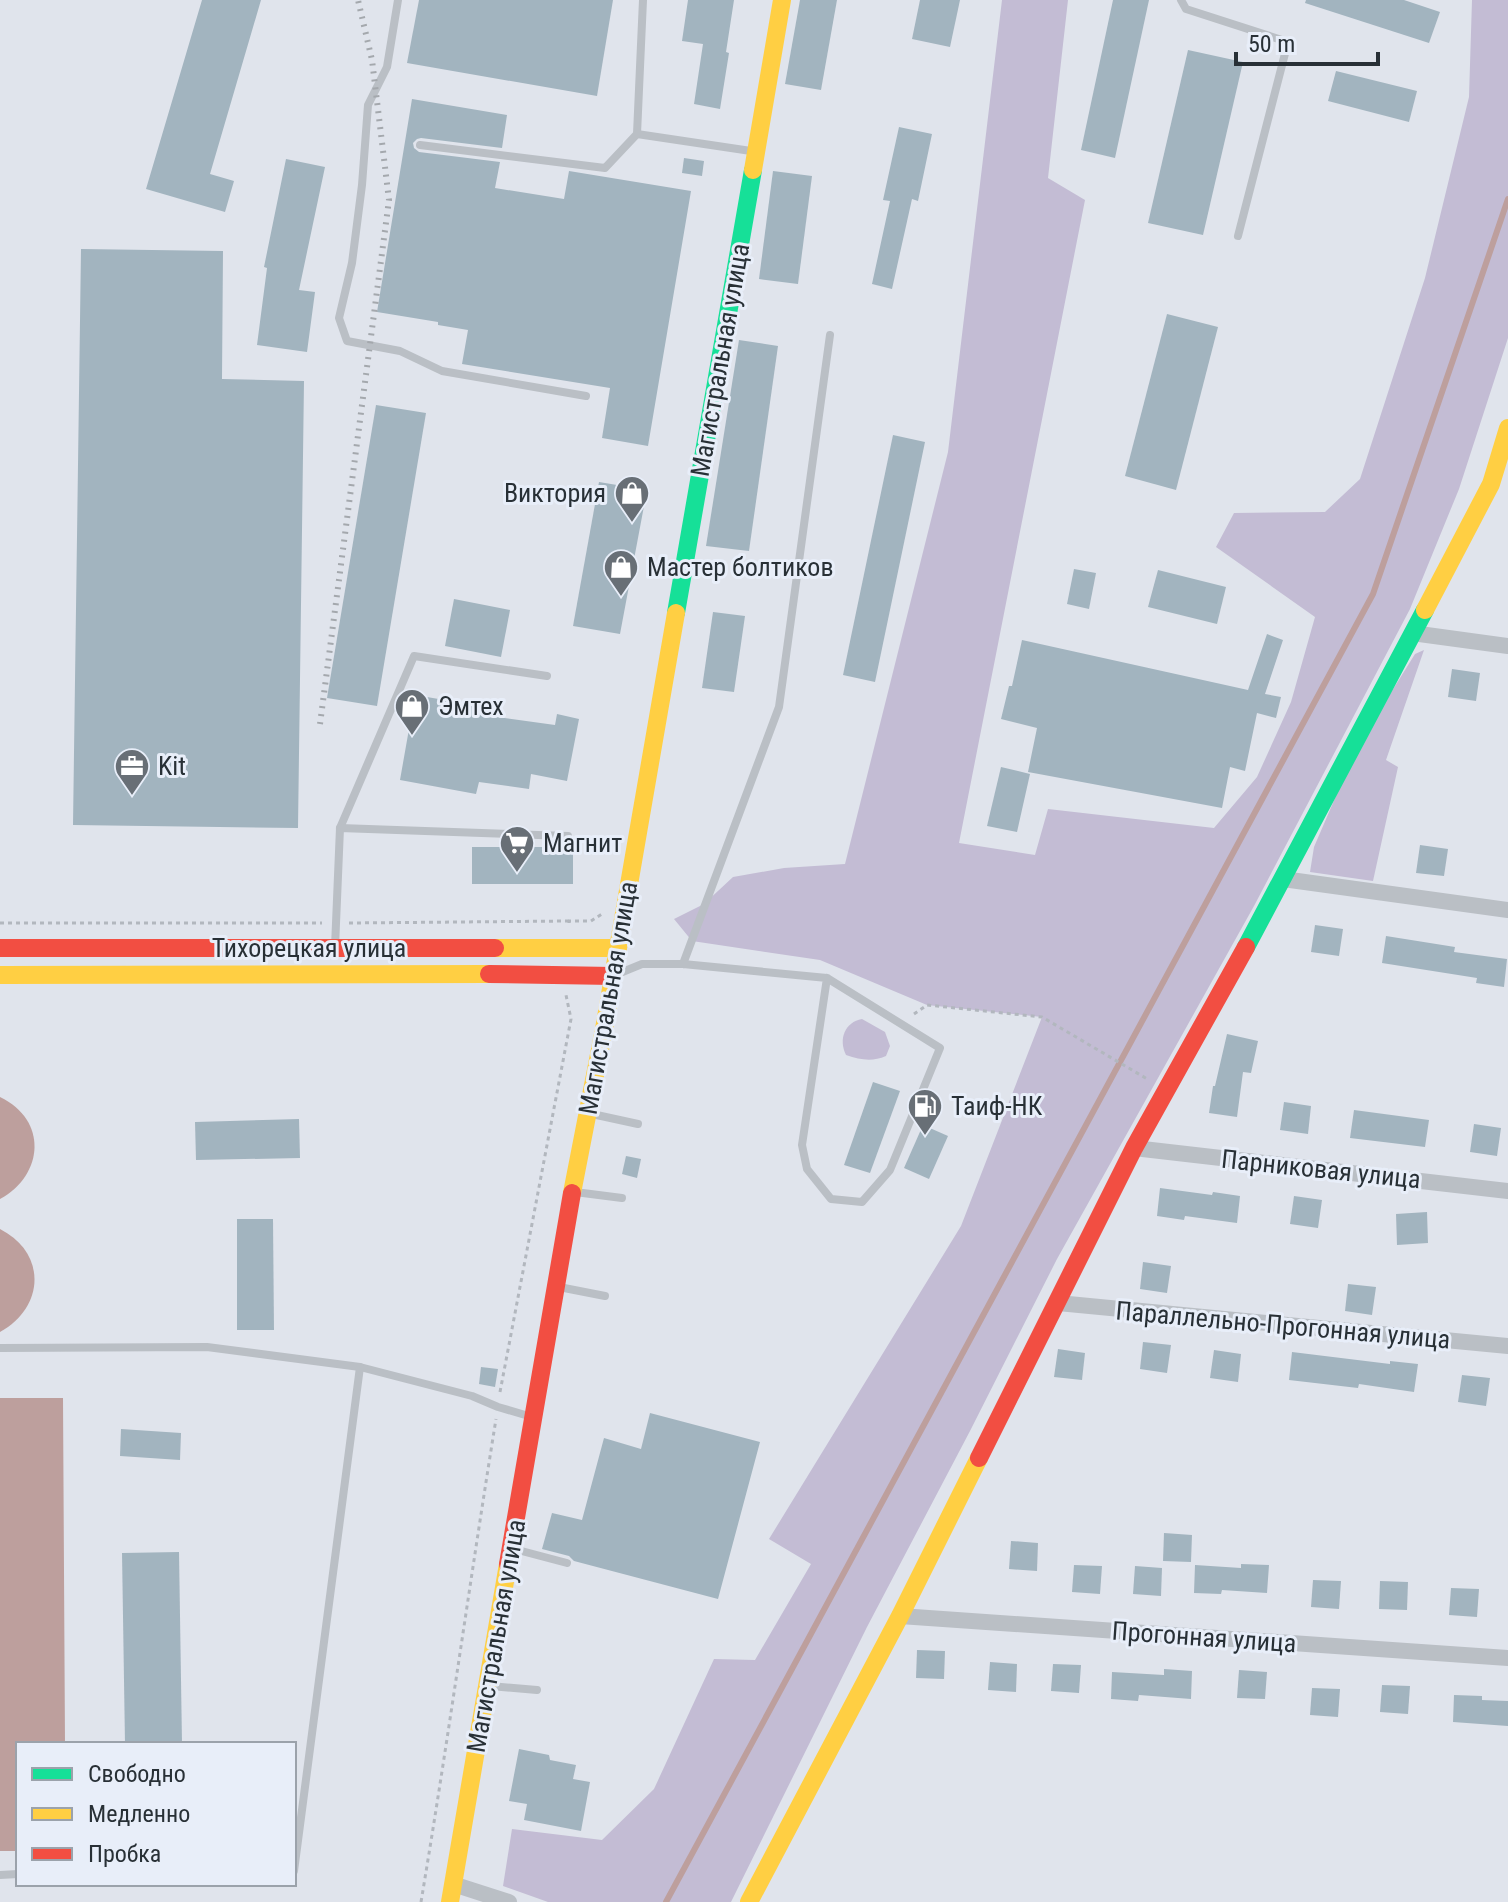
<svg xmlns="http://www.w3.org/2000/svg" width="1508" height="1902" viewBox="0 0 1508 1902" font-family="'Roboto Condensed',sans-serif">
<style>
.green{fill:#c3bcd4}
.water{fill:#bd9f9d}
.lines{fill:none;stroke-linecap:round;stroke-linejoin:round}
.stream{stroke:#bd9f9d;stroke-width:6}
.building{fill:#a2b4bf}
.path{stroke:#b2b7be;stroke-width:3;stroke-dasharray:4 4;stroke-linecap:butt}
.lane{stroke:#babfc5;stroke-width:8}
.street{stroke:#babfc5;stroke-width:16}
.fast{stroke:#16e098;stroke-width:18}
.slow{stroke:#ffcf43;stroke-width:18}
.jam{stroke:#f24e42;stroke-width:18}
.rail{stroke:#a4a8ad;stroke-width:6;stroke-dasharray:2 6;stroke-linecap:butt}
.labels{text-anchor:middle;stroke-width:6;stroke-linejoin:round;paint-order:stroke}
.street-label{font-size:26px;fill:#283036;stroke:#e8eef9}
.poi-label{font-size:26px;fill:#283036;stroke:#e8eef9;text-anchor:start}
</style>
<rect width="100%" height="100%" fill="#e0e4ec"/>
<!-- green -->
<g class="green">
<path d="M1002,0H1068L1048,178L1085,200L959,843L1035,855L1048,809L1214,828L1257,777L1291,702L1315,617L1216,547L1234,513L1325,512L1360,479L1425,278L1469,97L1472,0H1508V338L1459,489L1410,609L1254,906L1057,1259L970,1431L867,1627L731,1902H548L503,1886L512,1829L602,1840L654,1789L714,1659L755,1660L811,1564L769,1539L961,1226L1042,1017L927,1005L820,960L692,941L674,919L704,904L733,877L784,868L845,864L948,452Z"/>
<path d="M1424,650L1386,760L1398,767L1373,881L1310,872L1314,847L1357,747L1415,654Z"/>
<path d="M862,1019L885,1032L890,1046L886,1056C872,1062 861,1060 846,1055C838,1039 845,1022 862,1019Z"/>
</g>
<!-- water -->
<g class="water">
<path d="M0,1097C48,1120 44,1175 0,1199Z"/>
<path d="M0,1229C47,1253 45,1307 0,1332Z"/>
<path d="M0,1398H63L65,1744H18V1851H0Z"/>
</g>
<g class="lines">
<!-- stream -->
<path class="stream" d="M666,1902L1373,594L1508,199"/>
</g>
<!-- building -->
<g class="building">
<path d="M202,0H261L210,174L234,181L225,212L146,189Z"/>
<path d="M419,0H613L597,96L407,63Z"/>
<path d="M688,0H734L726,52L729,53L720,109L694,104L703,44L682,41Z"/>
<path d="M800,0H837L821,90L785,84Z"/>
<path d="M920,0H960L950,47L912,39Z"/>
<path d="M1113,0H1149L1115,158L1081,150Z"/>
<path d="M1306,0H1404L1440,12L1429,43L1305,3Z"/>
<path d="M1188,50L1243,62L1203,235L1148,223Z"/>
<path d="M1336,71L1417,91L1409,122L1328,101Z"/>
<path d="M412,99L507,115L502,148L421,138L417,139L413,143L414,148L419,152L500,162L495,188L564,199L569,171L691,191L648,446L602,438L610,388L462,364L468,330L438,325V322L377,312Z"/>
<path d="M899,127L932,134L918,201L912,199L892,289L872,284L890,201L883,200Z"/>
<path d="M684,158L704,161L702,176L682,173Z"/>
<path d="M286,159L325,167L299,290L315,292L307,352L257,345L267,268L264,267Z"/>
<path d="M773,171L812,176L798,284L759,279Z"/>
<path d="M81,249L223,251L222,379L304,381L298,828L73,825Z"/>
<path d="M1167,314L1218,327L1176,490L1125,476Z"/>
<path d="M739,340L778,346L749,551L706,546Z"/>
<path d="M376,405L426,413L377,706L327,698Z"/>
<path d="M893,435L925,442L875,682L843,675Z"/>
<path d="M599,482L647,490L620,634L573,626Z"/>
<path d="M1074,569L1096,573L1089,609L1067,604Z"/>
<path d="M1158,570L1226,587L1217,624L1148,607Z"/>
<path d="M454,599L510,610L501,657L445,646Z"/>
<path d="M713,612L745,616L734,692L702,688Z"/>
<path d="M1267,634L1283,640L1265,694L1281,697L1276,718L1257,713L1245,771L1230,767L1222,808L1028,772L1037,728L1001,719L1009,686H1012L1022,640L1248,690Z"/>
<path d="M1452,669L1480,673L1476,701L1448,697Z"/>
<path d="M415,695L492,708L490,716L555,725L557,714L579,719L567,781L531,774L529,789L479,782L476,794L400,780Z"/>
<path d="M1001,767L1030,774L1017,832L987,826Z"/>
<path d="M1420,845L1448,849L1444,876L1416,873Z"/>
<rect x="472" y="847" width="101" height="37"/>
<path d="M1315,925L1343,929L1339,956L1311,952Z"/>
<path d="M1386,936L1455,947L1454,952L1507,959L1504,987L1476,983L1477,978L1382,963Z"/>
<path d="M1227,1034L1258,1041L1251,1073L1243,1072L1237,1117L1209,1113L1213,1086H1215Z"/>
<path d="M873,1082L900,1091L870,1173L844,1165Z"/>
<path d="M1284,1102L1311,1106L1308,1134L1280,1130Z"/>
<path d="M1354,1110L1429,1120L1425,1147L1350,1138Z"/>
<path d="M299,1119L300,1158L196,1160L195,1122Z"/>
<path d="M1474,1124L1501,1128L1497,1156L1470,1152Z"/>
<path d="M923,1125L948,1136L929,1179L904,1168Z"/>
<path d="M626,1156L641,1159L637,1178L622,1174Z"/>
<path d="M1160,1188L1212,1195L1213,1192L1240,1196L1237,1223L1185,1216L1184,1220L1157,1216Z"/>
<path d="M1294,1196L1322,1200L1318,1228L1290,1224Z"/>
<path d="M1427,1212L1428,1243L1397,1245L1396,1214Z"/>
<path d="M237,1219H273L274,1330H237Z"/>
<path d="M1143,1262L1171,1266L1167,1293L1140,1289Z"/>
<path d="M1348,1284L1376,1287L1372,1315L1345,1311Z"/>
<path d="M1143,1342L1171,1345L1167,1373L1140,1369Z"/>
<path d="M1058,1349L1085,1353L1082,1380L1054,1377Z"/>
<path d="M1214,1350L1241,1354L1238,1382L1210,1378Z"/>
<path d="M1292,1352L1390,1364V1361L1418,1364L1414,1392L1359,1384L1358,1388L1289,1380Z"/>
<path d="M481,1367L498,1369L495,1387L479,1384Z"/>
<path d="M1462,1375L1490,1378L1486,1406L1458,1402Z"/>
<path d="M650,1413L760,1442L718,1599L574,1561L569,1556L542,1549L552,1513L582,1520L604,1438L641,1449Z"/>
<path d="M121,1429L181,1433L180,1460L120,1456Z"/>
<path d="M1164,1533L1192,1535L1191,1562L1163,1561Z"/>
<path d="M1011,1541L1038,1543L1037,1571L1009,1569Z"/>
<path d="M179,1552L182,1744H125L122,1553Z"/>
<path d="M1241,1564L1269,1565L1267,1593L1222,1590L1221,1594L1194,1593L1195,1565L1241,1568Z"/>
<path d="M1074,1565L1102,1566L1100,1594L1072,1592Z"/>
<path d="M1135,1566L1162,1568L1161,1596L1133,1594Z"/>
<path d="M1313,1580L1341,1581L1339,1609L1311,1607Z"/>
<path d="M1380,1581L1408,1582L1407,1610L1379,1609Z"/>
<path d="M1451,1588L1479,1589L1477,1617L1449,1615Z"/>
<path d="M917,1650L945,1651L944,1679L916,1678Z"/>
<path d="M990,1662L1017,1664L1016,1692L988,1690Z"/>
<path d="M1053,1664L1081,1665L1079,1693L1051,1691Z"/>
<path d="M1164,1669L1192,1671L1191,1699L1139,1695L1138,1701L1111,1699L1112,1672L1164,1675Z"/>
<path d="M1239,1670L1267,1672L1265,1699L1237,1698Z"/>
<path d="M1382,1685L1410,1686L1408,1714L1380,1712Z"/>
<path d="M1312,1688L1340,1689L1338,1717L1310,1715Z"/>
<path d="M1454,1695L1482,1696V1700L1508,1701V1726L1453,1722Z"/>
<path d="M519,1749L549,1755L550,1760L576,1765L573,1779L590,1782L581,1831L524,1820L527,1804L509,1801Z"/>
</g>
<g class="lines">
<!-- path -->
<g class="path">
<path d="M0,923H322"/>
<path d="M349,923L569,921"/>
<path d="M569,923V921H591L602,914"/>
<path d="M914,1014L927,1005L1042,1017L1149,1080"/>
<path d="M500,1392L571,1019L566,995"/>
<path d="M421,1902C448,1741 470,1580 496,1419"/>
</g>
<!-- lane -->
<g class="lane">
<path d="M398,0L387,67L368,105L362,185L352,263L339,318L347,341L400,351L442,371L586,396"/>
<path d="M1181,0L1186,9L1288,42L1238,236"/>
<path d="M637,134L751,151"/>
<path d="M420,145L605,168L637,134L643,0"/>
<path d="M340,828L414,656L547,676"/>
<path d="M335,947L340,828L568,836"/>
<path d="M683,964L779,707L830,335"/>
<path d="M620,973L642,964H683L827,978L802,1145L807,1169L831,1199L862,1202L890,1170L940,1048L827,978"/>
<path d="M592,1114L638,1124"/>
<path d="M575,1192L622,1198"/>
<path d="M559,1287L605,1296"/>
<path d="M0,1348L207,1347L360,1367L472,1396L498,1407L532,1417"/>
<path d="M514,1549L567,1563"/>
<path d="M490,1686L537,1690"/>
<path d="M294,1871L360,1367"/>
<path d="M0,1875L18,1874"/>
</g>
<!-- street -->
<g class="street">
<path d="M1412,633L1508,646"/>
<path d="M1283,879L1508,910"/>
<path d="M1134,1148L1508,1191"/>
<path d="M1058,1303L1508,1346"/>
<path d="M900,1616L1508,1658"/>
<path d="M453,1884L509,1902"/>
</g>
<!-- fast -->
<g class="fast">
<path d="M676,613L753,170"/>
<path d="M1246,947L1425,610"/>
</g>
<!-- slow -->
<g class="slow">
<path d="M753,170L782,0"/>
<path d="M1425,610L1491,484L1508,428"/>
<path d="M495,948H618"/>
<path d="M0,975L489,974"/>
<path d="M572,1193L604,1029L676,613"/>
<path d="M450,1902L508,1564"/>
<path d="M749,1902L900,1616L979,1458"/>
</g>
<!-- jam -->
<g class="jam">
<path d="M0,948H495"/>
<path d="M489,974L613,976"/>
<path d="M979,1458L1134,1148L1246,947"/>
<path d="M508,1564L572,1193"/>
</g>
<!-- rail -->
<path class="rail" d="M320,724L389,200L372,60L358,0"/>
</g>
<!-- icons -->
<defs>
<g id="shop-pin" transform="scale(1.8)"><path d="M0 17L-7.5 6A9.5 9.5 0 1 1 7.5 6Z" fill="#686f76" stroke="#e8eef9"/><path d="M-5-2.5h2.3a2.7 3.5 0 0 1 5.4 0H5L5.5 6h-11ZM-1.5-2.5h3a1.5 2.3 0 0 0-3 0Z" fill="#fff"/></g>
<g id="office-pin" transform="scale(1.8)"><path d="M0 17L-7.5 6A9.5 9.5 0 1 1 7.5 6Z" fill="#686f76" stroke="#e8eef9"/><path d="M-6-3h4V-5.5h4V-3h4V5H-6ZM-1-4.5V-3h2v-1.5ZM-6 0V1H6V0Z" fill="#fff"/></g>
<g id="supermarket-pin" transform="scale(1.8)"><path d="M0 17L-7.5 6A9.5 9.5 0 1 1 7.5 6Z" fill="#686f76" stroke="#e8eef9"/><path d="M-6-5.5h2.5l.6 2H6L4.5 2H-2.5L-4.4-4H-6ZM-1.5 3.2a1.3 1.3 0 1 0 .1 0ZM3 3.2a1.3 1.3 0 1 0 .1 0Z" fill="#fff"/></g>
<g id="fuel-pin" transform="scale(1.8)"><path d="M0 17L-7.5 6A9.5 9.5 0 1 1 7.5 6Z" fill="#686f76" stroke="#e8eef9"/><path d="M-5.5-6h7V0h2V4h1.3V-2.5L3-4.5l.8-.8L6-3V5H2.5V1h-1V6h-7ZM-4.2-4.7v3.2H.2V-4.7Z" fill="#fff"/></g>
</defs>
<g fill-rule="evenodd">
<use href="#shop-pin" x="632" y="493"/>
<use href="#shop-pin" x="621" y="567"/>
<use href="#shop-pin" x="412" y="706"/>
<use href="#office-pin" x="132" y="766"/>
<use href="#supermarket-pin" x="517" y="843"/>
<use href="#fuel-pin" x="925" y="1106"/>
</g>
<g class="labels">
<!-- street labels -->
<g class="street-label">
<text transform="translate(720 360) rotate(-80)" y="9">Магистральная улица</text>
<text x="309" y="957">Тихорецкая улица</text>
<text transform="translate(608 998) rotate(-80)" y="9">Магистральная улица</text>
<text transform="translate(1321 1169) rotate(6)" y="9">Парниковая улица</text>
<text transform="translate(1283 1325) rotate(5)" y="9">Параллельно-Прогонная улица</text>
<text transform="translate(496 1636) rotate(-80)" y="9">Магистральная улица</text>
<text transform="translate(1204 1637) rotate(4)" y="9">Прогонная улица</text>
</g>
<!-- poi labels -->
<g class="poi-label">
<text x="606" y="502" text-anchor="end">Виктория</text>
<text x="647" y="576">Мастер болтиков</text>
<text x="438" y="715">Эмтех</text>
<text x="158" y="775">Kit</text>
<text x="543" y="852">Магнит</text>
<text x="951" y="1115">Таиф-НК</text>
</g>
</g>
<!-- legend -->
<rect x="16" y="1742" width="280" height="144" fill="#e8eef9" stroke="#9ba2ab" stroke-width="2"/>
<rect x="32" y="1768" width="40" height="12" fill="#16e098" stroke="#9ba2ab" stroke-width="2"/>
<text x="88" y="1782" font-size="24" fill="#283036">Свободно</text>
<rect x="32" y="1808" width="40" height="12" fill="#ffcf43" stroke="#9ba2ab" stroke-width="2"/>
<text x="88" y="1822" font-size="24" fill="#283036">Медленно</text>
<rect x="32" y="1848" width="40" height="12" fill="#f24e42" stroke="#9ba2ab" stroke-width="2"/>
<text x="88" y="1862" font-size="24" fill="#283036">Пробка</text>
<!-- scale -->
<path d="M1236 52v12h142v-12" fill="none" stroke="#283036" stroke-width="4"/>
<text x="1248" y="52" font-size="24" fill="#283036" stroke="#e8eef9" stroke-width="6" paint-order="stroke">50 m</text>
</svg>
